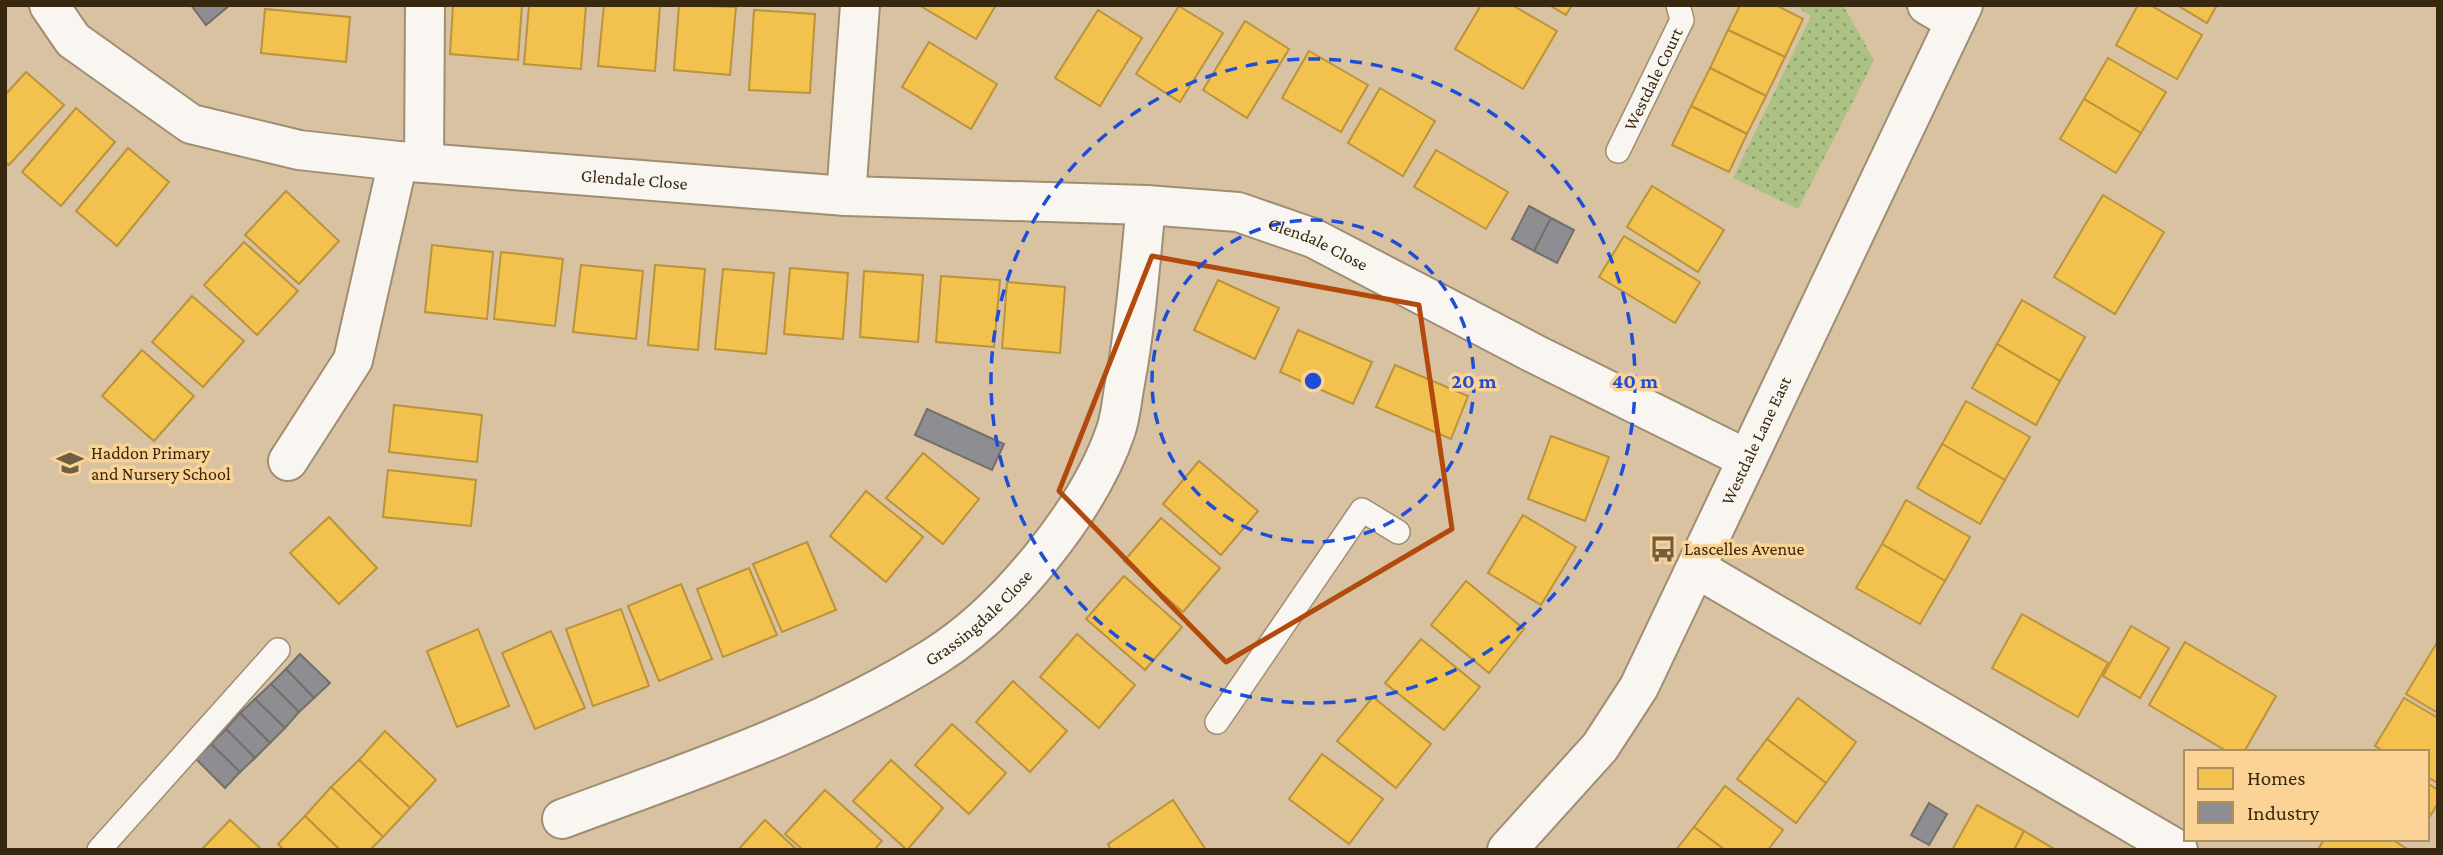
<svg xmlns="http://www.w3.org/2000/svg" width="2443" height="855" viewBox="0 0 2443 855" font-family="'Crimson Pro',serif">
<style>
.grass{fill:url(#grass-dots)}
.homes{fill:#f2c14e;stroke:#ba933b;stroke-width:2}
.industry{fill:#8d8d92;stroke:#746f6b;stroke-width:2}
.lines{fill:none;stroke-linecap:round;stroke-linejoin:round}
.service-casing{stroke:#9f8e74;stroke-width:26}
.minor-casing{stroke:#9f8e74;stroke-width:42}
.tertiary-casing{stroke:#9f8e74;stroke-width:42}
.service{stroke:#f9f6f1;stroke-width:23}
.minor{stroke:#f9f6f1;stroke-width:38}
.tertiary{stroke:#f9f6f1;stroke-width:38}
.marked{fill:none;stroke:#b34a0d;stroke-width:5;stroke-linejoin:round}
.ring{fill:none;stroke:#1d4ed8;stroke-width:3.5;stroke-dasharray:12 9}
.labels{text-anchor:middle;stroke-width:7;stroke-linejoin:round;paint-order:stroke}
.street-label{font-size:18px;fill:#38280f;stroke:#fcd396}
.poi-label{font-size:18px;fill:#38280f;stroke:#fcd396;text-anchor:start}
.centre{fill:#1d4ed8;stroke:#fcd396;stroke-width:3.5}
.ring-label{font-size:21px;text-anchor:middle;font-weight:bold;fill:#1d4ed8;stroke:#fcd396;stroke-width:7;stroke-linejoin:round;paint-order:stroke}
</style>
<defs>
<pattern id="grass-dots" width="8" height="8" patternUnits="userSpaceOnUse" patternTransform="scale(1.75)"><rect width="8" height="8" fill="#abc284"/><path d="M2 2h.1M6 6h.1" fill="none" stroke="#8c9e6a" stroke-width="1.8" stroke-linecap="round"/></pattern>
</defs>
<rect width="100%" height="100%" fill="#d8c2a1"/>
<!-- grass -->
<path class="grass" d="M1795,5H1843L1874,60L1798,209L1733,178L1811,16Z"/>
<!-- homes -->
<g class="homes">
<path d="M453,5H522L518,60L450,54Z"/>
<path d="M529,5H586L581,69L524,64Z"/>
<path d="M604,5H660L655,71L598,66Z"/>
<path d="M679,5L736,7L730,75L674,70Z"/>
<path d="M919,5H996L976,39Z"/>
<path d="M1481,5H1512L1557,31L1523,89L1455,49Z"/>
<path d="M1549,5H1572L1566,15Z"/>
<path d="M1740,5H1776L1803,19L1785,57L1728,30Z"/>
<path d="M2138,5H2150L2202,35L2177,79L2116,45Z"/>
<path d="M2177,5H2217L2207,23Z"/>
<path d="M1179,6L1223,33L1180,102L1136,74Z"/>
<path d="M265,9L350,17L346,62L261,53Z"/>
<path d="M754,10L815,14L810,93L749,90Z"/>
<path d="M1098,10L1142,38L1100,106L1055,78Z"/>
<path d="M1245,21L1289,49L1247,118L1203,90Z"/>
<path d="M1728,30L1785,57L1766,96L1710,68Z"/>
<path d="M929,42L997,84L971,129L902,87Z"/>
<path d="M1309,51L1368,85L1341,132L1282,98Z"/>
<path d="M2108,58L2166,92L2141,133L2084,99Z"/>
<path d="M1710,68L1766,96L1747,134L1691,106Z"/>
<path d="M26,72L64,105L9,165L5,162V95Z"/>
<path d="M1380,88L1435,121L1403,176L1348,143Z"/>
<path d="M2084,99L2141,133L2116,173L2060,139Z"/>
<path d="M1691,106L1747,134L1729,172L1672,145Z"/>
<path d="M76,108L115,142L61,206L22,172Z"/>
<path d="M128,148L169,182L117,246L76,211Z"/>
<path d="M1436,150L1508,192L1486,229L1414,187Z"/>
<path d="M1652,186L1724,230L1698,272L1627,227Z"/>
<path d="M286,191L339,241L299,284L245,235Z"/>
<path d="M2103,195L2164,232L2115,314L2054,277Z"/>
<path d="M1624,236L1700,282L1675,323L1599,277Z"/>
<path d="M244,242L298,291L257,335L204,285Z"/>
<path d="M432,245L493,252L487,319L425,312Z"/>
<path d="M501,252L563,259L555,326L494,319Z"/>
<path d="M581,265L643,271L636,339L573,332Z"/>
<path d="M655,265L705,269L698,350L648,345Z"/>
<path d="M790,268L848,273L843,339L784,334Z"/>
<path d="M723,269L774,273L766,354L715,349Z"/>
<path d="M864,271L923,275L918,342L860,337Z"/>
<path d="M941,276L1000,280L994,347L936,342Z"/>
<path d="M1218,280L1279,308L1255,359L1194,330Z"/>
<path d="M1007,282L1065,287L1060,353L1002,348Z"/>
<path d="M192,296L244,341L203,387L152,342Z"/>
<path d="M2022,300L2085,337L2060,381L1997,344Z"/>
<path d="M1298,330L1372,362L1353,404L1280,372Z"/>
<path d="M1997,344L2060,381L2036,425L1972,388Z"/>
<path d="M142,350L194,396L154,441L102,396Z"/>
<path d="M1395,365L1468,396L1451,439L1376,407Z"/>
<path d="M1966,401L2030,437L2005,480L1942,444Z"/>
<path d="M394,405L482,415L477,462L389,452Z"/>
<path d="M1551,436L1609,457L1585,521L1528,499Z"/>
<path d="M1942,444L2005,480L1980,524L1917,488Z"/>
<path d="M923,453L979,499L943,544L886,498Z"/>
<path d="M1199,461L1258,511L1221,555L1163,504Z"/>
<path d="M388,470L476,480L471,526L383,517Z"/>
<path d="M866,491L923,537L886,582L830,536Z"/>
<path d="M1906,500L1970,537L1945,581L1882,544Z"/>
<path d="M1523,515L1576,547L1541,605L1488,573Z"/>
<path d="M329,517L377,568L339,604L290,553Z"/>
<path d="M1161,518L1220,568L1183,612L1124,561Z"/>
<path d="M807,542L836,610L782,632L753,564Z"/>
<path d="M1882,544L1945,581L1920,624L1856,588Z"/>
<path d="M749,568L777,635L723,657L697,589Z"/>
<path d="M1124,576L1182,627L1145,670L1086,619Z"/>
<path d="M1466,581L1524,629L1489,673L1431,625Z"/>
<path d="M681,584L712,659L659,681L628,606Z"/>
<path d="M621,609L649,686L593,706L566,629Z"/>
<path d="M2022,614L2108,663L2078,717L1992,668Z"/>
<path d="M2131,626L2169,648L2140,698L2103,676Z"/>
<path d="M478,629L509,706L457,727L427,651Z"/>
<path d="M551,631L585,708L535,729L502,653Z"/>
<path d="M1077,634L1135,685L1099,728L1040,677Z"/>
<path d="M1421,639L1480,687L1444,730L1385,683Z"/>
<path d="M2438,641V713L2406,694Z"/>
<path d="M2185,642L2276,696L2244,752H2228L2149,705Z"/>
<path d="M1013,681L1067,731L1030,772L976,722Z"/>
<path d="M1373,697L1431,744L1396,788L1337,741Z"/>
<path d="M1798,698L1856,742L1826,783L1767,739Z"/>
<path d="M2404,698L2438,718V783L2427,777V752H2385L2375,746Z"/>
<path d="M952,724L1006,773L969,814L915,765Z"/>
<path d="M385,731L436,780L410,808L359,760Z"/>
<path d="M1767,739L1826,783L1796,823L1737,779Z"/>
<path d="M1322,754L1383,799L1349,844L1289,799Z"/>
<path d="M359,760L410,808L383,837L331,787Z"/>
<path d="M891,760L943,808L907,850L853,801Z"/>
<path d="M2427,783L2438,790V803L2427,821Z"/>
<path d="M1725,786L1783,830L1768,850H1725L1694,827Z"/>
<path d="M331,787L383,837L370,850H340L305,816Z"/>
<path d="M825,790L882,841L874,850H803L785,834Z"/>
<path d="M1173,800L1206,850H1111L1108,844Z"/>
<path d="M1977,805L2024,831L2014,850H1952Z"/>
<path d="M305,816L340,850H284L278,844Z"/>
<path d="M230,820L262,850H205L203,848Z"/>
<path d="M765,820L797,850H738Z"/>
<path d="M1694,827L1725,850H1676Z"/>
<path d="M2024,831L2056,850H2014Z"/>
<path d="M2324,839H2391L2409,850H2318Z"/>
</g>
<!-- industry -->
<g class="industry">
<path d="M191,5H230L206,25Z"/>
<path d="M1529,206L1551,218L1534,251L1512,239Z"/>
<path d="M1551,218L1574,230L1557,263L1534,251Z"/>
<path d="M927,409L1004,444L992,470L915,435Z"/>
<path d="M300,654L330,683L314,698L286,669Z"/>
<path d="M286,669L314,698L299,712L271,684Z"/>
<path d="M271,684L299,712L285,728L255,699Z"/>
<path d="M255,699L285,728L270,743L240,713Z"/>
<path d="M240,713L270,743L255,758L226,729Z"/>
<path d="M226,729L255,758L240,772L211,744Z"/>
<path d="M211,744L240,772L225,788L196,759Z"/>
<path d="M1929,803L1947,814L1929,845L1911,835Z"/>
</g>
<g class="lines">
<!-- service casing -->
<g class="service-casing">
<g id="service">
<path id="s1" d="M1618,151L1682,20L1678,5"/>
<path d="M1217,722L1362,510L1398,532"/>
<path d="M99,850L278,650"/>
</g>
</g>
<!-- minor casing -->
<g class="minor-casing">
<g id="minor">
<path id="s2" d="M49,5L73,40L191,124L299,150L398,161L846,196L1146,205L1238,212L1313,238L1535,354L1747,459"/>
<path d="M1927,5L1954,21"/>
<path d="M424,163L425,5"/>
<path d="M846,196L860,5"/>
<path d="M288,461L353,360L398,161"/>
<path d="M1696,568L2178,850"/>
<path id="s3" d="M562,819C688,772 819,729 934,657C1006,612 1089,510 1116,430C1121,415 1122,398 1125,383C1136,324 1140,264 1146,205"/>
</g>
</g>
<!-- tertiary casing -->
<g class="tertiary-casing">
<g id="tertiary">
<path id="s4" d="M1507,850L1600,747L1639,687L1963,5"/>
</g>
</g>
<!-- service -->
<use href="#service" class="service"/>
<!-- minor -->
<use href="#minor" class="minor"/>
<!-- tertiary -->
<use href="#tertiary" class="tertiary"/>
</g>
<!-- marked area -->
<path class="marked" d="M1152,256L1419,305L1452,529L1226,662L1059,491Z"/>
<!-- distance rings -->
<g class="ring">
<circle cx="1313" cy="381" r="161"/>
<circle cx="1313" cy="381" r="322"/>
</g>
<!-- icons -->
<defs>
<g id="school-bare" transform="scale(2.1)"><path d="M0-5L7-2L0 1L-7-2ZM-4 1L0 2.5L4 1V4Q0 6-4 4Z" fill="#705e42" stroke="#fcd396" stroke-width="2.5" paint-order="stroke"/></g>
<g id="bus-bare" transform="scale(2.1)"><path d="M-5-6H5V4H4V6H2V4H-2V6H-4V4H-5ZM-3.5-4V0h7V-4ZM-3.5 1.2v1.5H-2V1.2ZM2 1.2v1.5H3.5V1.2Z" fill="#705e42" stroke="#fcd396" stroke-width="2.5" paint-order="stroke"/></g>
</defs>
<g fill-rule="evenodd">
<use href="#school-bare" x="70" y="463"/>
<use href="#bus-bare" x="1663" y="549"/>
</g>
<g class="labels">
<!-- street labels -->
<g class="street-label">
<text dy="6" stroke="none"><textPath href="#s1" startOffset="80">Westdale Court</textPath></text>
<text dy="6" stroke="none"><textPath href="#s2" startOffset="635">Glendale Close</textPath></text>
<text dy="6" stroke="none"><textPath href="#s2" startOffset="1326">Glendale Close</textPath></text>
<text dy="6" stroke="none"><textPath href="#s4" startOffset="483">Westdale Lane East</textPath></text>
<text dy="6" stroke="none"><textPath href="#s3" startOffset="466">Grassingdale Close</textPath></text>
</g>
<!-- poi labels -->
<g class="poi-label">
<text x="91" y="459">Haddon Primary<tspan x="91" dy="21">and Nursery School</tspan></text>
<text x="1684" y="555">Lascelles Avenue</text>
</g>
</g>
<circle cx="1313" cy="381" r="10" class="centre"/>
<g class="ring-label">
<text x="1474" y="388">20 m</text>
<text x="1635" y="388">40 m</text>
</g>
<!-- border -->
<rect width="2443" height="855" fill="none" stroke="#38280f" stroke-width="14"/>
<!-- legend -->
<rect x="2184" y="750" width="245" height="91" fill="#fcd396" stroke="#ae8f60" stroke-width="2"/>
<rect x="2198" y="768" width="35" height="21" fill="#f2c14e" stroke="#ae8f60" stroke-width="2"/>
<text x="2247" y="785" font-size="21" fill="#38280f">Homes</text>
<rect x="2198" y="802" width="35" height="21" fill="#8d8d92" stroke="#ae8f60" stroke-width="2"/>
<text x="2247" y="820" font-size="21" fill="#38280f">Industry</text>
</svg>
